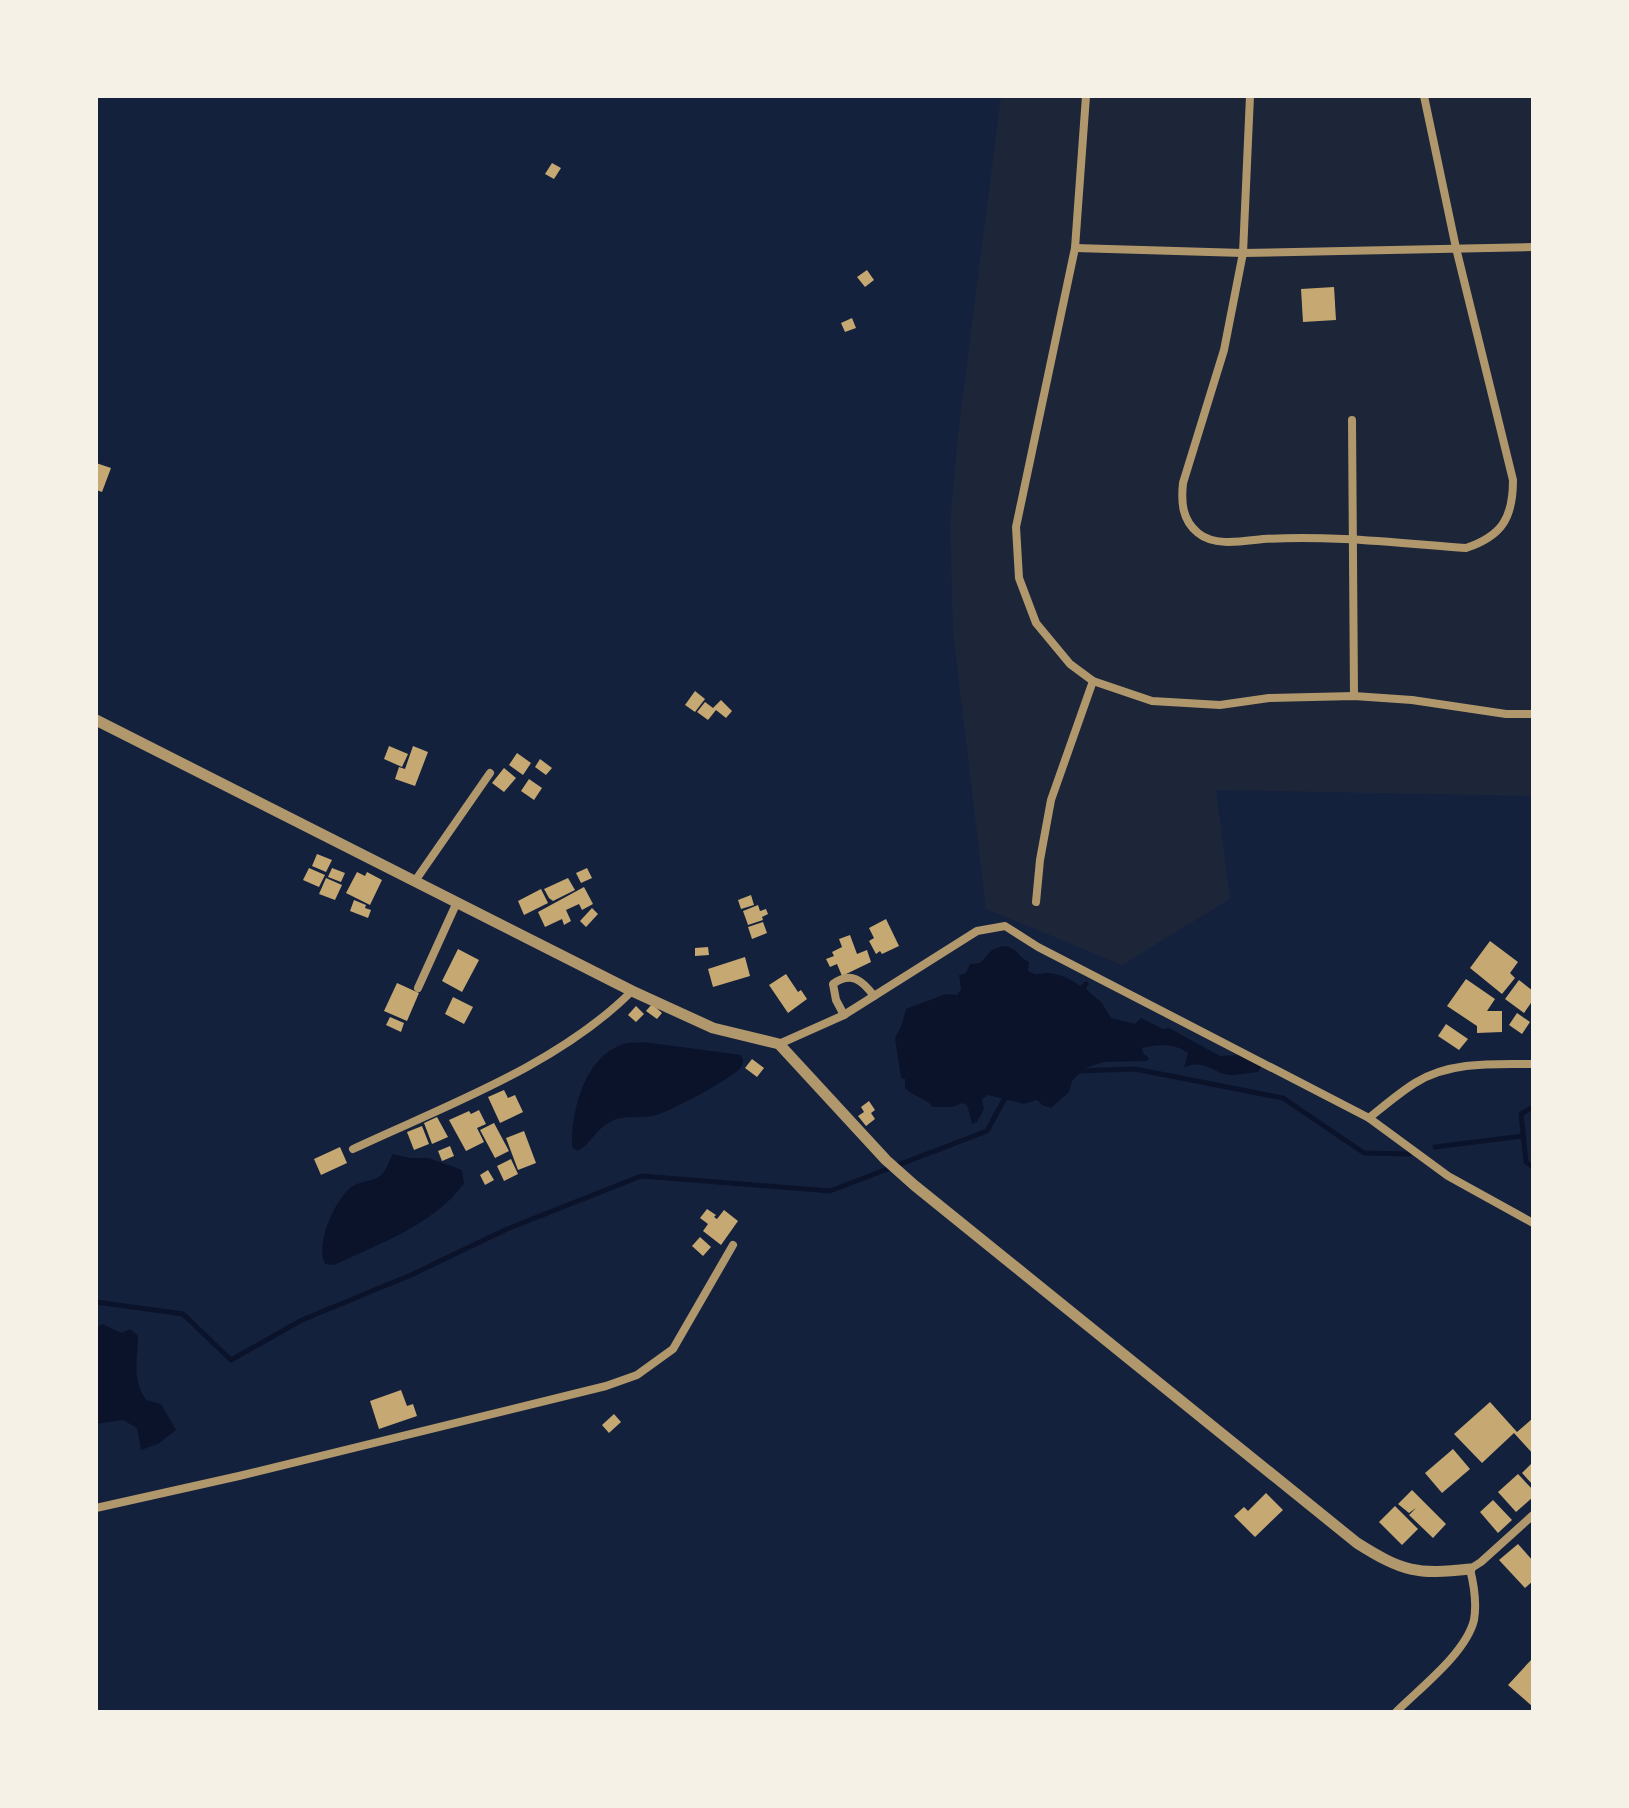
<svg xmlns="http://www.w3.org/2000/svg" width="1629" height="1808" viewBox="0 0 1629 1808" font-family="'Fira Sans',sans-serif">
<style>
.green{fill:#1d2539}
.water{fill:#0b132b}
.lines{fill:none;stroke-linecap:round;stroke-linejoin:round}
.stream{stroke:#0b132b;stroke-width:5}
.building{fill:#c6a872}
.minor{stroke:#b1986c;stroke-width:8}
.tertiary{stroke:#b1986c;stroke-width:11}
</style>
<rect width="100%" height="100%" fill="#14213d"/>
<!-- green -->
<path class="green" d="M1001,96H1533V796L1216,790L1230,899L1122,965L986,909L953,632L950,524L958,434Z"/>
<!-- water -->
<g class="water">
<path d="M1002,946C1016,946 1018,957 1029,962L1028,971C1038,977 1038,973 1048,973C1060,974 1071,979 1080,986L1086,981L1089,983L1086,989L1102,1003L1111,1018L1135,1024L1141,1018L1163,1029L1169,1028L1220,1056L1239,1055L1262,1065L1258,1072C1250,1073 1241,1074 1233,1075C1215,1076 1205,1057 1184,1068L1188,1053C1175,1043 1157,1044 1142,1048L1143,1053L1149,1058L1147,1061L1104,1062L1085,1068L1072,1081L1069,1092L1051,1108L1042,1105L1037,1100L1024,1104L988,1095L982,1099L984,1109L977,1122L972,1124L967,1105L963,1103L952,1107H933C926,1098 913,1097 905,1088V1079L901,1078L895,1038L902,1024L906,1009L946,994L957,995L961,990L959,975L966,973L970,964L980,963L992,950Z"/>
<path d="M643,1042L741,1055C743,1060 744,1061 742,1066C736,1077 669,1112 656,1115C643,1119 625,1115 614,1120C595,1128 590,1146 577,1151L572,1147C571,1112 584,1057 623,1044C629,1042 637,1043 643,1042Z"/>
<path d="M393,1154L410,1158H429L462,1170L464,1184C431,1226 381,1243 334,1265L325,1264C315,1244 334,1202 350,1188C359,1181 371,1182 380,1176C386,1172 389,1161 393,1154Z"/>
<path d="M102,1324L122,1333L130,1329L138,1336C138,1361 131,1376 146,1400L161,1404L176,1430L158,1444L141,1450L137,1428L123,1420L96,1424V1328Z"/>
</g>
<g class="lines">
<!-- stream -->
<g class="stream">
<path d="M1077,1071L1135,1069L1283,1098L1364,1153L1410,1154"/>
<path d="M1533,1107L1521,1114L1526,1162L1533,1167"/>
<path d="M1435,1147L1523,1136"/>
<path d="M96,1302L183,1314L231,1360L302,1320L411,1275L507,1229L641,1176L830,1191L987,1131L1007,1094"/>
</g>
</g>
<!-- building -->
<g class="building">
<path d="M552,163L561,168L554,179L545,174Z"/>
<path d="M867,270L874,280L865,287L857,277Z"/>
<path d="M1334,287L1336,320L1303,322L1301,289Z"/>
<path d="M852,318L856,328L845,332L841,323Z"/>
<path d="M96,463L111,468L102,492L96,490Z"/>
<path d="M695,691L705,699L695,712L685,705Z"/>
<path d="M721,700L732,711L726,718L716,710L708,720L697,712L705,702L713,708Z"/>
<path d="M389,746L408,754L402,767L384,759Z"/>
<path d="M413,746L428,752L415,786L395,779L399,767L405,769Z"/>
<path d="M517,753L531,763L523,775L509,765Z"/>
<path d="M540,759L552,768L546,775L535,767Z"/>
<path d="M504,768L516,778L504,792L492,783Z"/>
<path d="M529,779L542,788L534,800L521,791Z"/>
<path d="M317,854L332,860L326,872L312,866Z"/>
<path d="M309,868L325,875L319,887L303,880Z"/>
<path d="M332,868L345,873L341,882L328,877Z"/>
<path d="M587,868L592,878L581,883L576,873Z"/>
<path d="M357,872L365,876L367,872L382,880L370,905L346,893Z"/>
<path d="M326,878L342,885L335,900L319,894Z"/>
<path d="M568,878L575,890L553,901L549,898L544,889Z"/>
<path d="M584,887L593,904L582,910L579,904L566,910L571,921L564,925L562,919L545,927L538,912Z"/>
<path d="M541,889L548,903L524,915L518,901Z"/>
<path d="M751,895L754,905L741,909L738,900Z"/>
<path d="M354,900L366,905L365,908L371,910L368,918L350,911Z"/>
<path d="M758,905L760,911L766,909L768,914L762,917L763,920L748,925L743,911Z"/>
<path d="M592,908L598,914L586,927L580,921Z"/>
<path d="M886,919L899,946L882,954L880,951L876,954L869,941L874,938L869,928Z"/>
<path d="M763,922L767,933L752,939L748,927Z"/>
<path d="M850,935L857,954L867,950L871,962L842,976L837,964L830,967L826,959L834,956L832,952L842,947L839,939Z"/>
<path d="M1490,941L1518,962L1510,973L1515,978L1502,994L1470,968Z"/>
<path d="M708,947L709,955L695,956V948Z"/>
<path d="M458,949L479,960L462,992L442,981Z"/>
<path d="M745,957L750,976L713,987L708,969Z"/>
<path d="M786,974L798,992L801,990L807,999L788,1013L769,985Z"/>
<path d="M1466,979L1495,999L1487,1011H1502V1032L1477,1033V1026L1447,1006Z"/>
<path d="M1519,980L1533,991V1000L1524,1013L1505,999Z"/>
<path d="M397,983L419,993L407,1021L384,1011Z"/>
<path d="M453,997L473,1007L464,1024L445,1014Z"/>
<path d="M652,1004L662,1013L657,1019L646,1011Z"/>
<path d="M636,1006L644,1014L636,1022L628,1015Z"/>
<path d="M1517,1013L1530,1022L1522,1034L1509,1025Z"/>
<path d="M390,1017L404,1023L401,1032L386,1025Z"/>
<path d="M1446,1024L1468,1039L1459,1050L1438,1036Z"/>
<path d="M752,1059L764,1068L757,1077L745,1068Z"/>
<path d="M504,1090L508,1098L515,1095L523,1112L500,1123L488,1097Z"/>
<path d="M869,1101L875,1110L871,1113L875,1119L866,1126L858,1116L864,1112L861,1107Z"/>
<path d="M479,1110L486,1124L477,1128L484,1142L466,1151L449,1120L469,1111L471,1114Z"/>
<path d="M437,1117L448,1137L432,1144L424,1123Z"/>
<path d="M494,1123L509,1151L495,1158L480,1130Z"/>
<path d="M422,1126L429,1144L414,1150L407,1132Z"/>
<path d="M524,1131L536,1163L518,1170L506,1138Z"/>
<path d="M450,1146L454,1156L442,1161L438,1151Z"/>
<path d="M340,1147L347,1163L321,1175L314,1159Z"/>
<path d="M511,1159L518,1174L504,1181L497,1166Z"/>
<path d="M488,1170L494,1180L485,1185L480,1175Z"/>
<path d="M707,1209L716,1215L714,1217L717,1219L724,1210L738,1221L721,1245L703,1231L708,1224L700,1218Z"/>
<path d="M700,1237L711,1247L703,1256L692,1246Z"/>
<path d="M401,1390L407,1406L413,1404L417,1416L379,1429L370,1401Z"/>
<path d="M1490,1402L1517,1432L1533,1418V1454L1514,1433L1482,1463L1454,1434Z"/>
<path d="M614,1414L621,1422L609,1433L602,1425Z"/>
<path d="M1453,1449L1470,1469L1442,1493L1425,1473Z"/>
<path d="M1533,1462V1485L1522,1473Z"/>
<path d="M1518,1474L1533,1490V1497L1516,1512L1498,1492Z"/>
<path d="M1412,1490L1446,1524L1433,1538L1409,1515L1416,1508L1409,1513L1398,1504Z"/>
<path d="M1266,1493L1283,1510L1255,1537L1234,1516L1244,1507L1248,1511Z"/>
<path d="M1493,1500L1512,1520L1498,1533L1480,1512Z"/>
<path d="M1395,1506L1418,1529L1402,1545L1379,1522Z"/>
<path d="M1518,1544L1533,1561V1581L1525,1588L1499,1560Z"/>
<path d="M1531,1660L1533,1662V1707L1508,1685Z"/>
</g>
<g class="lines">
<!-- minor -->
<g class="minor">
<path d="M1086,96L1075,248L1016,527L1019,578L1036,623L1070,664L1093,681L1152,701L1220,705L1269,698L1354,696L1412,700L1506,714H1533"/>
<path d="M1250,96L1243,253L1224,350L1183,483C1181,502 1182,520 1198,533C1215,547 1243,541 1263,539C1331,535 1398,543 1466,548C1502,536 1513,518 1513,480L1456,248L1424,96"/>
<path d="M1075,248L1243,253L1533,247"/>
<path d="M1352,420L1354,696"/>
<path d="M415,881L490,773"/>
<path d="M1036,902L1040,860L1051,800L1093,681"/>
<path d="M418,988L457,902"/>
<path d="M844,1015L836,1000L833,984C851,971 862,980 874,996"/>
<path d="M779,1044L844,1015L977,931L1005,926L1038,947L1369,1118L1448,1176L1533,1223"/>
<path d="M1369,1118C1384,1106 1399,1093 1415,1083C1449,1061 1495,1064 1533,1064"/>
<path d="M353,1149C447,1105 558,1065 632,991"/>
<path d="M96,1508L239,1476L606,1386L637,1375L673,1349L733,1245"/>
<path d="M1396,1712C1420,1688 1466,1653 1474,1620C1477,1603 1474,1585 1470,1569L1481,1562L1533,1515"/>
</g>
<!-- tertiary -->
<path class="tertiary" d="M96,720L632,991L713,1028L779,1044L886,1160L914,1185L1357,1543C1403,1572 1417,1575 1470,1569"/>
</g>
<!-- border -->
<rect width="1629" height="1808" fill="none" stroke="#f6f1e7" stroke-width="196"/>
</svg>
